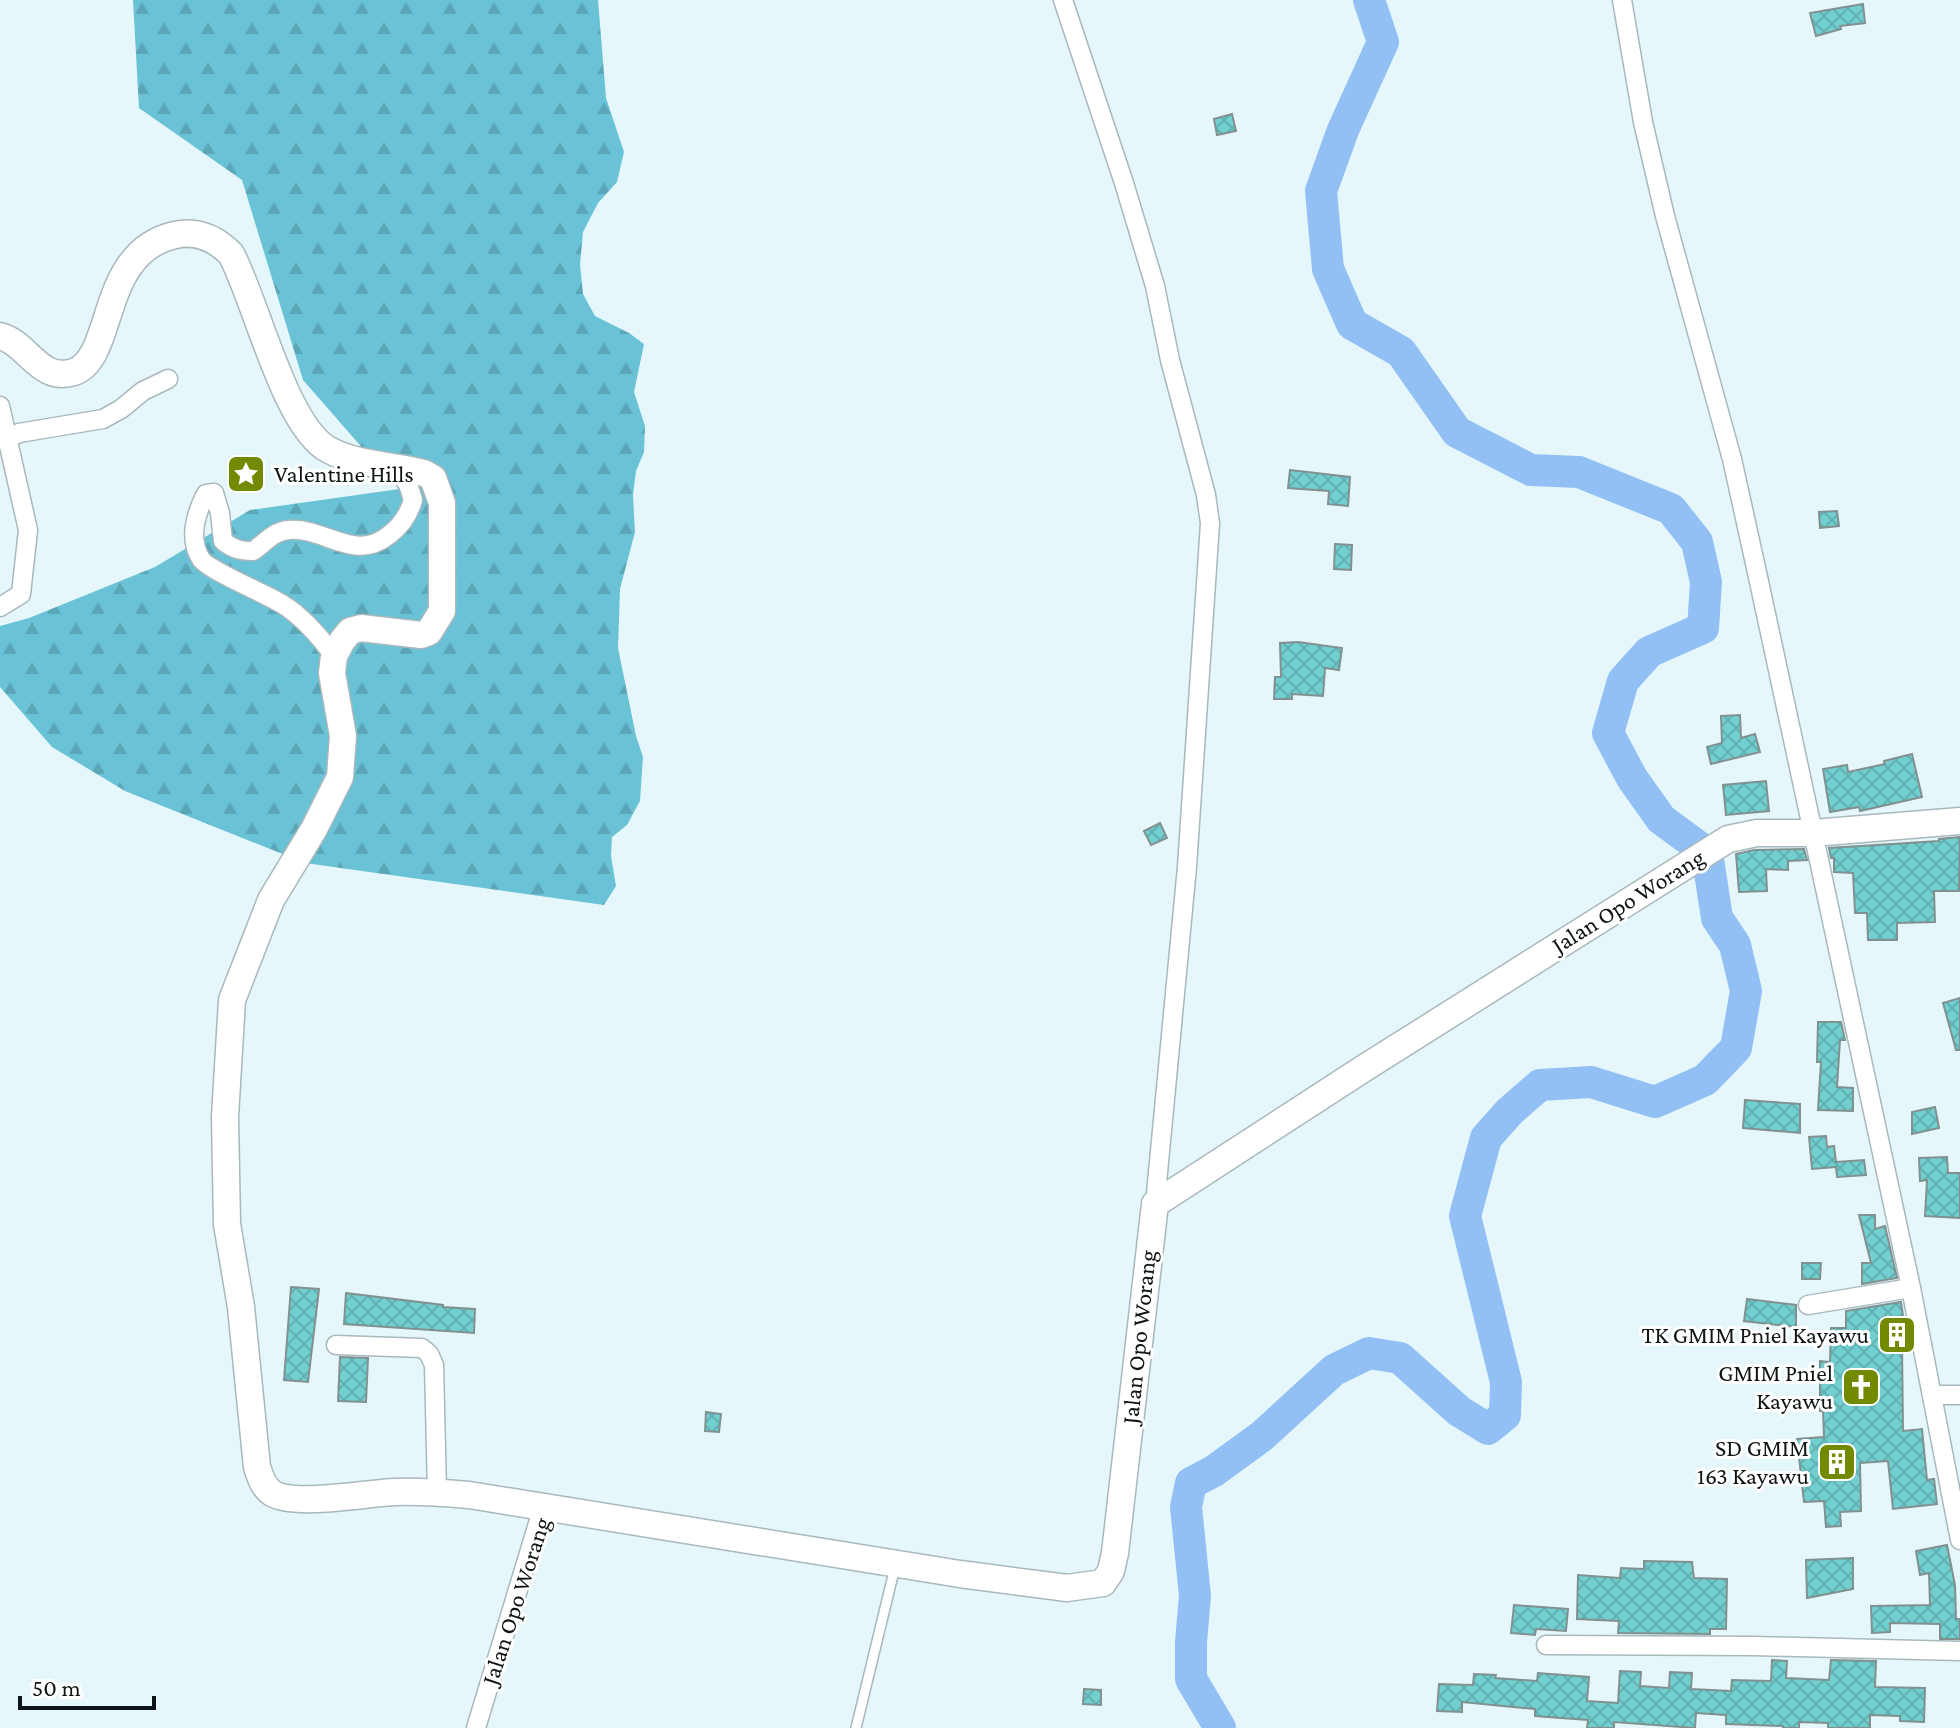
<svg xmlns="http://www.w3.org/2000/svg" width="1960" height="1728" viewBox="0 0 1960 1728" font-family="'Crimson Pro',serif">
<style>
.forest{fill:url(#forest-firs)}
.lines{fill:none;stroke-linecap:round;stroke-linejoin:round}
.river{stroke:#92c0f4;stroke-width:32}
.building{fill:url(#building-cross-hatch);stroke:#809190;stroke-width:2}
.lane-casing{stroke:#a8b8bc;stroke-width:12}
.street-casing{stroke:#a8b8bc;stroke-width:21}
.secondary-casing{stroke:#a8b8bc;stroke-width:29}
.lane{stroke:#fff;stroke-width:9}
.street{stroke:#fff;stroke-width:18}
.secondary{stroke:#fff;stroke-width:26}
.labels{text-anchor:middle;stroke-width:6;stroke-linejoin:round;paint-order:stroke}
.poi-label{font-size:24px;fill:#0f1516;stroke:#fff;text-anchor:end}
.street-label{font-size:24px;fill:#0f1516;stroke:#fff}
</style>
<defs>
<pattern id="forest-firs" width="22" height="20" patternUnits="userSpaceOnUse" patternTransform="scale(2)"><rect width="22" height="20" fill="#6ac2d6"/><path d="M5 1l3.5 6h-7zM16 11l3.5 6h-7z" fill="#5ba6b7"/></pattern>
<pattern id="building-cross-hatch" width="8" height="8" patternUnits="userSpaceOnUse" patternTransform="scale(2)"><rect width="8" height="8" fill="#72cfd0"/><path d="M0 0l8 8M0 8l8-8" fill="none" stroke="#62b1b2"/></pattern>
</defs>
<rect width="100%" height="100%" fill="#e6f7fb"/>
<!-- forest -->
<path class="forest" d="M133,0H598L606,98L624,152L617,182L598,203L583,232L580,265L583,294L595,316L629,333L644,344L634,392L645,426L644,452L636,471L633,495L635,532L620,589L618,648L636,736L643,757L640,801L627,825L612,837L611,856L616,886L604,905L305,863L125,791L52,747L0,687V626L29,618L155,567L250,510L449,482L372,459L303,380L242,180L139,108Z"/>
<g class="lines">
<!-- river -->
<path class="river" d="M1220,1728L1191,1679V1642L1195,1596L1186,1507L1191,1483L1214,1471L1262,1436L1334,1370L1369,1353L1400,1358L1459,1411L1488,1429L1505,1415L1506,1382L1465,1216L1486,1138L1510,1111L1540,1085L1591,1082L1655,1102L1705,1080L1736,1048L1746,991L1735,945L1717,918L1707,853L1661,819L1632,778L1608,733L1623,681L1649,652L1703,628L1706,582L1697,542L1671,509L1579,472L1531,470L1457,432L1401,352L1352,324L1328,269L1321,191L1343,130L1383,42L1369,0"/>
</g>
<!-- building -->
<g class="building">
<path d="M1863,4L1865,23L1840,26L1841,29L1816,36L1810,13Z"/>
<path d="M1232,114L1236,131L1217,135L1214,119Z"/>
<path d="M245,461L255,471L243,482L234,473Z"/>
<path d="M1290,470L1350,477L1348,506L1328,504L1329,491L1288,488Z"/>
<path d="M1837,511L1839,526L1820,528L1819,512Z"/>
<path d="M1335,544L1352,545L1351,570L1334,569Z"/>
<path d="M1298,642L1342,648L1339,670L1325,668L1323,696L1292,694V699H1274L1275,677H1281L1280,643Z"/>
<path d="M1740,715L1741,738L1755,734L1760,752L1711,764L1707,747L1722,743L1721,716Z"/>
<path d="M1912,754L1922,797L1860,811L1859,807L1830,812L1823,769L1847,765L1848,772L1885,764L1884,761Z"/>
<path d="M1766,781L1769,811L1726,815L1723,785Z"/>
<path d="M1160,823L1167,838L1151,845L1144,831Z"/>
<path d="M1960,837L1959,891H1934L1935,922L1897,923V940H1868L1867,913H1855L1853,873L1834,872V858H1831L1829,848L1939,841V839Z"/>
<path d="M1804,849L1807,860L1788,861V870L1766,869L1767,891L1739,892L1736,854L1754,850Z"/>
<path d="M1960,998V1050H1956L1943,1003Z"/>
<path d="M1818,1022H1841L1845,1040H1840L1837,1087L1853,1088V1111L1818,1110L1821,1062H1817Z"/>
<path d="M1745,1100L1800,1104V1133L1743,1128Z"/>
<path d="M1935,1107L1939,1128L1912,1134V1112Z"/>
<path d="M1826,1136L1827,1147L1834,1146L1836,1162L1864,1160L1866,1175L1837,1177L1836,1167L1812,1169L1809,1137Z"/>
<path d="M1947,1157L1948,1173H1960V1218L1925,1216L1927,1180L1920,1181L1919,1158Z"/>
<path d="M1859,1215H1875V1229L1885,1226L1897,1278L1862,1284V1263H1871Z"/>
<path d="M1802,1263H1821L1820,1279H1802Z"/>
<path d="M291,1287L319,1289L308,1382L284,1380Z"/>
<path d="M346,1293L443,1305V1307L475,1309L474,1333L344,1324Z"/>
<path d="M1747,1299L1796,1305V1327L1744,1321Z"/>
<path d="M1901,1302L1907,1343L1902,1344L1903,1431L1922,1429L1927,1480L1934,1479L1937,1504L1893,1509L1888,1461L1860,1463L1861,1511L1840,1512L1841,1526L1826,1527L1824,1501L1804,1502L1797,1439L1824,1437L1823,1411H1820V1361L1830,1362L1831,1328H1846V1311Z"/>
<path d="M340,1357L368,1358L366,1402L338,1401Z"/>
<path d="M706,1412L721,1414L719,1432L705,1431Z"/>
<path d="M1947,1545L1955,1585L1956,1619H1960V1639H1940V1624L1890,1623V1632L1872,1633L1871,1606L1930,1605L1929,1573L1920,1575L1916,1551Z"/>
<path d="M1853,1558V1589L1807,1598L1806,1560Z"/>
<path d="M1644,1561L1692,1562L1694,1578L1727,1579L1726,1629H1710V1634L1618,1633L1619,1621L1577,1619L1578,1575L1620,1578L1621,1568L1644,1569Z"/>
<path d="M1514,1605L1568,1609L1566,1631L1536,1629L1535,1635L1511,1633Z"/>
<path d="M1772,1660L1787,1661L1786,1678L1829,1680L1831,1660L1876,1661L1875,1687L1925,1688L1924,1722L1900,1721V1716L1870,1715V1728H1828V1723L1799,1722V1728H1783V1726L1726,1724V1715L1696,1713L1695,1728L1614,1722V1728H1587L1588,1720L1535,1716V1709L1462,1702V1712L1437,1711L1439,1684L1473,1685L1474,1674L1496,1675L1495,1678L1537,1681L1538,1673L1589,1677L1587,1701L1618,1703L1620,1671L1641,1672L1640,1686L1669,1688L1670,1672L1692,1673L1691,1689L1731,1691L1732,1680L1771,1681Z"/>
<path d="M1084,1689L1101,1690V1705L1083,1704Z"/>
</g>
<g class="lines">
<!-- lane casing -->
<g class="lane-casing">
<path id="lane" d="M856,1728L895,1567"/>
</g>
<!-- street casing -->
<g class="street-casing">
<g id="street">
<path d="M1063,0L1124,183L1155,286L1170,360L1206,495L1210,523L1187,867L1155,1204"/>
<path d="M1622,0L1643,122L1665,216L1732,459L1758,577L1911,1288L1960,1540"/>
<path d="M0,406L28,530L21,594L0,607"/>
<path d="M7,439L19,433L103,419L121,409L143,391L168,379"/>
<path d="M334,656C320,637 302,616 282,604C266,594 208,570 201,559C188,539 196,513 206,494L214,493L220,513L223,541C233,549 240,551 253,551C265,543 273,531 289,530C325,527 354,563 389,535C401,526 409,514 413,500L408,484L393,466"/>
<path d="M1808,1305L1911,1288"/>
<path d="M336,1345L422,1348L429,1354L434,1365L437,1492"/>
<path d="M1932,1395H1960"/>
<path d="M1546,1645L1754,1646L1960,1651"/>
<path d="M476,1728L543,1507"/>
</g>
</g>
<!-- secondary casing -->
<g class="secondary-casing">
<path id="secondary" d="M0,336C28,343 39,383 74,372C116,357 98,252 175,235C197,230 216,239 231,254C256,300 285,427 329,450C357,465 393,465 424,473L433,478L442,503V611L429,632L421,635L361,628L350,631L342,641L334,656L332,673L343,736L340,777L314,829L271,900L232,1000L225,1117L227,1224L241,1307L257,1467C260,1476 263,1487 272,1493C294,1507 367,1493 395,1492C420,1491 445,1493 469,1495L960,1574L1067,1588L1103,1583L1111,1571L1115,1553L1155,1204L1366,1067L1728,839L1757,833H1813L1960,821"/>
</g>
<!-- lane -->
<use href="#lane" class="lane"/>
<!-- street -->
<use href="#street" class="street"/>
<!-- secondary -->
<use href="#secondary" class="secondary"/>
</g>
<!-- icons -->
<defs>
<g id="sight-square" transform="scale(2)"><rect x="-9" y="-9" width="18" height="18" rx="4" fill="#718a00" stroke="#fff"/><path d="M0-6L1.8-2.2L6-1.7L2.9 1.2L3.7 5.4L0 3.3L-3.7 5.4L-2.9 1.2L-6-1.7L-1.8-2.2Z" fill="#fff"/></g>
<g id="building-square" transform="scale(2)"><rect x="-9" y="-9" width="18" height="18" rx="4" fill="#718a00" stroke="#fff"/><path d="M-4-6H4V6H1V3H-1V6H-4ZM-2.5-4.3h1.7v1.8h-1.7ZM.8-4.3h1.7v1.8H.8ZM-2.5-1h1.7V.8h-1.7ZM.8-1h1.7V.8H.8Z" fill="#fff"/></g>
<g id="church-square" transform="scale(2)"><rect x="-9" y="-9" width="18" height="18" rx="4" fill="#718a00" stroke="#fff"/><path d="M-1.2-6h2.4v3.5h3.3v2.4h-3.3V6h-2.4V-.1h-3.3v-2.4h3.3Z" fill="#fff"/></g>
</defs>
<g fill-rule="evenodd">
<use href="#sight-square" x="246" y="474"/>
<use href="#building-square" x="1897" y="1335"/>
<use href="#church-square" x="1861" y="1387"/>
<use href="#building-square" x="1837" y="1462"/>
</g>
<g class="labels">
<!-- poi labels -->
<g class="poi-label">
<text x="274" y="482" text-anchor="start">Valentine Hills</text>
<text x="1869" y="1343">TK GMIM Pniel Kayawu</text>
<text x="1833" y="1381">GMIM Pniel<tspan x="1833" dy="28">Kayawu</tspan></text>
<text x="1809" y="1456">SD GMIM<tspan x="1809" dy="28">163 Kayawu</tspan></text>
</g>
<!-- street labels -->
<g class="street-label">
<text transform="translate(1628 901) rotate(-32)" y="8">Jalan Opo Worang</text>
<text transform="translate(1139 1337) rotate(-84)" y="8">Jalan Opo Worang</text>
<text transform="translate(516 1601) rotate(-72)" y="8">Jalan Opo Worang</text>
</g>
</g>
<!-- scale -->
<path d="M20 1696v12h134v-12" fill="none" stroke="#0f1516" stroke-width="4"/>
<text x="32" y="1696" font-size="24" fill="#0f1516" stroke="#ffffff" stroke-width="6" paint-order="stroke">50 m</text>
</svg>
